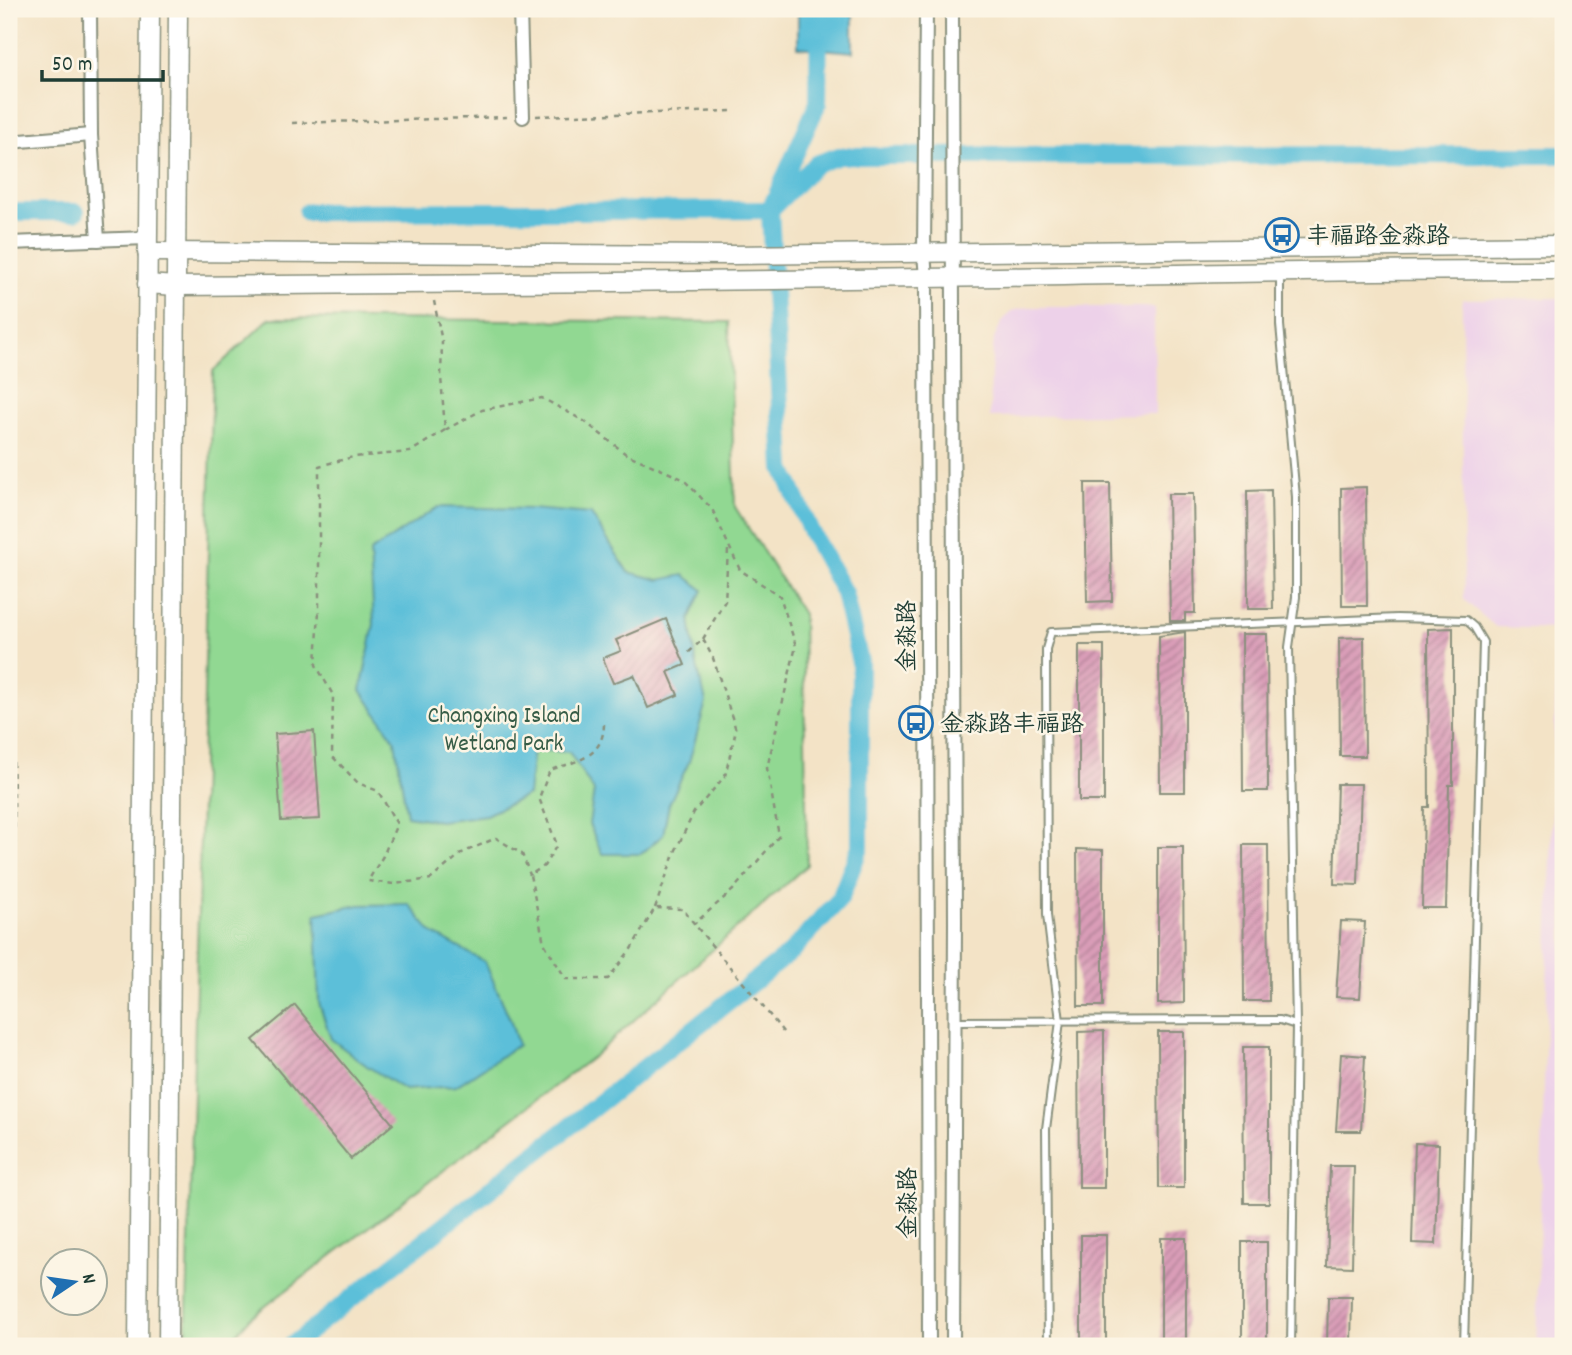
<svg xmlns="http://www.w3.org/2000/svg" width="1572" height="1355" viewBox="0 0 1572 1355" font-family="Dekko,'LXGW WenKai TC',sans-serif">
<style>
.built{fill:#edd1e9}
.park{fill:#91d892;stroke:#588a63;stroke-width:2}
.water{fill:#5bbfd9;stroke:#3d7e86;stroke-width:2}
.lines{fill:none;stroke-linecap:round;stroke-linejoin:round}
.canal{stroke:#5bbfd9;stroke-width:18}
.building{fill:url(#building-hatch)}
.lane-casing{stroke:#89907d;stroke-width:10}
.street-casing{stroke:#89907d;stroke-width:16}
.secondary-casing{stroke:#89907d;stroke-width:21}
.path{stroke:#89907d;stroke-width:2.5;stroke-dasharray:5 5;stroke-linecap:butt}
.lane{stroke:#fff;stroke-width:6}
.street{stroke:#fff;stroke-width:12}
.secondary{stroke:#fff;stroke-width:18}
.labels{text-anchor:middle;stroke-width:5;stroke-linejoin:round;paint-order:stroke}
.poi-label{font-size:24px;fill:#1f3d34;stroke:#fcf5e5;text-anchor:start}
.street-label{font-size:24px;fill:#1f3d34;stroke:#fcf5e5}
.park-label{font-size:24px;fill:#365c47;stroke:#fcf5e5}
</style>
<defs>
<pattern id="building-hatch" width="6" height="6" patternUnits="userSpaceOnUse" patternTransform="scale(1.75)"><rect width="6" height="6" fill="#da9db8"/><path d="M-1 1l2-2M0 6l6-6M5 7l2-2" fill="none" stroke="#b08196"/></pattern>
</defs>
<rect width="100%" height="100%" fill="#fcf5e5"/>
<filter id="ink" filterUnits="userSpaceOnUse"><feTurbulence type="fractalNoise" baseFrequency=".0143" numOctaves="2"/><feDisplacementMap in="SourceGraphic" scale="14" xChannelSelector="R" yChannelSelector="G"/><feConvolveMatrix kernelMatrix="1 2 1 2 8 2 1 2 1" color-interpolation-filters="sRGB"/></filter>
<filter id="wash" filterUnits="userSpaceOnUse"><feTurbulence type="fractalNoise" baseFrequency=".00686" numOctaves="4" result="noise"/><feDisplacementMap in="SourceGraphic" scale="28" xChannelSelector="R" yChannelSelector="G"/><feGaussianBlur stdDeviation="1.57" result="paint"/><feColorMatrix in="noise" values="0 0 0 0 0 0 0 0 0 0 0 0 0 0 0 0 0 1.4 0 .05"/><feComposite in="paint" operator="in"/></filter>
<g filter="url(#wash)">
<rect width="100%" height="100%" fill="#f3e3c6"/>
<!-- built -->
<g class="built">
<path d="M1563,298V1346H1536L1558,629L1496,627L1464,600L1462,299Z"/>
<path d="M1028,307H1154L1155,414L990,417L991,371L994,339L1001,323L1011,311Z"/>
</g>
<!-- park -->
<path class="park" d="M270,318L729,322L735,507L803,614L807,865L594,1056L250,1318L226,1346H186L213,371Z"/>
<!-- water -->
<g class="water">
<path d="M798,9H853V52L798,47Z"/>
<path d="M438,507L531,509L591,514L628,572L659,580L684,575L703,590L690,619L696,662L706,702L689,762L669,804L663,835L641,854H602L589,824L594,791L569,752L533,750L528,795L486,815L440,821L407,816L395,741L361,690L374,624L370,552Z"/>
<path d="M409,904L431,932L485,962L510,1019L518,1045L456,1086L405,1090L367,1066L331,1039L319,1003L316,914L359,905Z"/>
</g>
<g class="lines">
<!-- canal -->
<g class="canal">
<path d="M9,212H76"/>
<path d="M307,212L770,210L816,164L839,156L1563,155"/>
<path d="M291,1346L790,953L840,899L860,847V662L844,593L811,532L783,468L770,210L818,103L819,9"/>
</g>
</g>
<g id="blocks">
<!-- building -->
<g class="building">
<path d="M1085,483H1110L1112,601L1087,602Z"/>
<path d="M1366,487L1367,606H1342L1341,488Z"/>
<path d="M1271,490L1273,609H1248L1247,491Z"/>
<path d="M1168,494H1193L1195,613H1185V621H1170Z"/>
<path d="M666,619L685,665L668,672L678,695L648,708L634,675L613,683L603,658L621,651L616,640Z"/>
<path d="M1453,628V785H1449L1446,908H1422L1424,807H1429L1428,629Z"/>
<path d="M1185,632V792H1160L1159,636Z"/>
<path d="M1242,634H1267L1268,791H1243Z"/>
<path d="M1364,637L1365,756H1340L1339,638Z"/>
<rect x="1079" y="645" width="25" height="156"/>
<path d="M314,731L320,819L281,821L275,734Z"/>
<path d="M1337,784H1361L1358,885L1334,884Z"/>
<path d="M1243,845H1268L1269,1001H1244Z"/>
<path d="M1158,847H1183L1184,1003L1158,1004Z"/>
<path d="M1077,849L1103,850V1006H1078Z"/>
<path d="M1341,921L1365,922L1360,998L1336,997Z"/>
<path d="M295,1005L393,1124L351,1159L253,1040Z"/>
<path d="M1104,1031V1188H1079L1078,1032Z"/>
<path d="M1158,1032H1184V1188H1159Z"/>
<path d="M1243,1047H1269V1203H1244Z"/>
<path d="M1341,1054L1365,1056L1361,1131H1336Z"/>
<path d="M1415,1143L1439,1144L1436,1244L1412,1243Z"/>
<path d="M1330,1166H1354L1352,1267L1327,1266Z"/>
<rect x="1081" y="1235" width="25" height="111"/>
<rect x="1161" y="1238" width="25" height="108"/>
<rect x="1242" y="1242" width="25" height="104"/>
<path d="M1328,1297H1352L1351,1346H1327Z"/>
</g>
</g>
</g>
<g filter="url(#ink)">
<use href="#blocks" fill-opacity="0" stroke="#89907d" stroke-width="2"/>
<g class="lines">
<!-- lane casing -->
<g class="lane-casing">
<g id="lane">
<path d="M1280,275V325L1296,497V597L1289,647L1296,1025L1291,1346"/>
<path d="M955,1021L1280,1020L1296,1025"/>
<path d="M1048,1346L1046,1129L1060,1021L1047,915L1046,649L1051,632L1397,618L1466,620L1474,627L1483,642L1464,1346"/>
</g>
</g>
<!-- street casing -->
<g class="street-casing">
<g id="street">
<path d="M90,9L91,135L98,240"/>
<path d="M520,9L523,117"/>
<path d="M926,9L924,253L926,278L929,1346"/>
<path d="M952,9L955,922L953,1346"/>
<path d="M9,142L91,135"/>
<path d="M9,243L147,238"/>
</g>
</g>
<!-- secondary casing -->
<g class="secondary-casing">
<g id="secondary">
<path d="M147,252L733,255L1563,245"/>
<path d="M147,284L176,286C450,284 725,281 999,277C1187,274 1375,269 1563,270"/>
<path d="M138,1346L150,9"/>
<path d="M168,1346L178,9"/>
</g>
</g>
<!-- path -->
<g class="path">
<path d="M536,116L735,111"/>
<path d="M292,123L508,117"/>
<path d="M434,301L442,342L441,377L445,430L410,452L353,457L319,466V610L316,665L333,695L332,756L358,783L378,791L397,824L383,856L368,881L394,884L431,879L462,853L496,838L522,854L530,875"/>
<path d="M445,430L482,410L542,398L584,421L626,454L683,479L712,509L740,570L780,596L796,646L767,768L779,836L733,890L694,924"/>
<path d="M9,562L15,843"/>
<path d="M703,639L725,601L728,550"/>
<path d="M604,724C603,758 577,761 550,770L539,798L557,845L544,866L530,875L544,943L566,979H608L631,949L655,908L683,909C716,953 753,992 786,1036"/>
<path d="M655,908L674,854L694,812L725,776L736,730L713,658L703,639L687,654"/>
</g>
<!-- lane -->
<use href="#lane" class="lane"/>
<!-- street -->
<use href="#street" class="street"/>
<!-- secondary -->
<use href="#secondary" class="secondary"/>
</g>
</g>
<!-- icons -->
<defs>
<g id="bus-ring" transform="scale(1.75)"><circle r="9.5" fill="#fcf5e5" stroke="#1f6fb2" stroke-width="1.5"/><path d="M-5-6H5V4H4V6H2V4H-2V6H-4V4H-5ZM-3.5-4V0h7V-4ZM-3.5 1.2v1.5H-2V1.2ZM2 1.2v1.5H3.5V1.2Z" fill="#1f6fb2"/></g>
</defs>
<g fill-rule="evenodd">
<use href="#bus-ring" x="1282" y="235"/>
<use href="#bus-ring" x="916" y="723"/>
</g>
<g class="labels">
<!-- poi labels -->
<g class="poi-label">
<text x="1306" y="243">丰福路金淼路</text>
<text x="940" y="731">金淼路丰福路</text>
</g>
<!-- street labels -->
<g class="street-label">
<text transform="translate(906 636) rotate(-90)" y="8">金淼路</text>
<text transform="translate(907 1203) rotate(-90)" y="8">金淼路</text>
</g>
<!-- park labels -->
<g class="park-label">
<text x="504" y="722">Changxing Island<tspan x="504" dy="28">Wetland Park</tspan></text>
</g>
</g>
<!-- margin -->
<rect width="1572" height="1355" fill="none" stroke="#fcf5e5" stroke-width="35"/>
<!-- north arrow -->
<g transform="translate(74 1282) rotate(77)"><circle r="33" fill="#fcf5e5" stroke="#a4ab9e" stroke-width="2"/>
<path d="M0-5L12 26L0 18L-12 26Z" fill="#1f6fb2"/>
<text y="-10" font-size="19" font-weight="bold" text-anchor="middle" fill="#1f3d34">N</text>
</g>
<!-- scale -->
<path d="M42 70v10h121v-10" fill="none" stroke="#1f3d34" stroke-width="3.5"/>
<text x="52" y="70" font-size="21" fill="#1f3d34" stroke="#fcf5e5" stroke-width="5" paint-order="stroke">50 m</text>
</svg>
